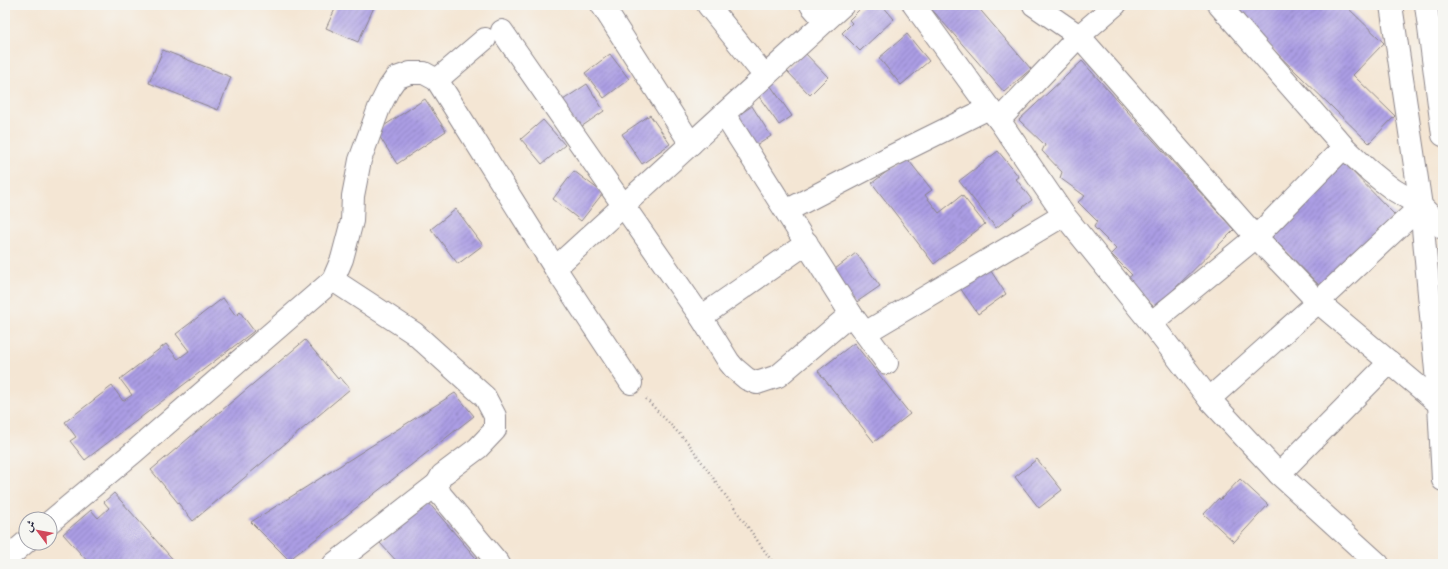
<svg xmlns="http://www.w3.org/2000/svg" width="1448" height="569" viewBox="0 0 1448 569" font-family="'IM FELL DW Pica',Amiri,serif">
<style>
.building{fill:url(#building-hatch)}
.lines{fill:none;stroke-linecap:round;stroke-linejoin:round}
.minor-casing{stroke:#8b8488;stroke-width:24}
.path{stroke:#8b8488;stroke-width:2.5;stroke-dasharray:1 3;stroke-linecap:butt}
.minor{stroke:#fff;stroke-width:22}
</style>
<defs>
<pattern id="building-hatch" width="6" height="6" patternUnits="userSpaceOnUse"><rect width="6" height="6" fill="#ab9de4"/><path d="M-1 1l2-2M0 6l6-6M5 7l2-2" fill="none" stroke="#8b80ba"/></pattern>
</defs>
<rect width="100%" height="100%" fill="#f6f6f2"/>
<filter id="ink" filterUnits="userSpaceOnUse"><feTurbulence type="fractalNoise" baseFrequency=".025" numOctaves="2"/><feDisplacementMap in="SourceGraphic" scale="8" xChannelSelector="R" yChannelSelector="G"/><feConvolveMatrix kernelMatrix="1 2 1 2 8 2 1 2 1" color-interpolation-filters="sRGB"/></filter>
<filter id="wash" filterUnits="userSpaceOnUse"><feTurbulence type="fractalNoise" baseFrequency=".012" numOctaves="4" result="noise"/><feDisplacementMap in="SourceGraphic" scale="16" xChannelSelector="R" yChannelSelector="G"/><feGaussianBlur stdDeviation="0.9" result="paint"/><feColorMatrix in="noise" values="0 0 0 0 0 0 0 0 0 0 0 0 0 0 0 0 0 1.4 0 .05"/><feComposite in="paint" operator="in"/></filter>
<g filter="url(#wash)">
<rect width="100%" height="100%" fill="#f4e6d4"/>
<g id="blocks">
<!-- building -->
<g class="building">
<path d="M337,5H375L358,42L326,28Z"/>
<path d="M864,5H882L894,19L860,51L842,33L852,23L849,20Z"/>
<path d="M928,5H976L1031,69L1004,92Z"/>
<path d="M1227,5H1345L1384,43L1353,75L1395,116L1369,143Z"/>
<path d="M907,34L929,61L901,85L879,58Z"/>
<path d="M163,50L231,77L218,110L149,83Z"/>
<path d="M804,52L828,77L810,95L786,70Z"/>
<path d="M610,54L629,79L604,98L585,73Z"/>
<path d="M1082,61L1234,230L1155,308L1127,279L1132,275L1111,254L1116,249L1094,227L1097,221L1078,202L1085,196L1060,178L1062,172L1042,151L1045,145L1019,120Z"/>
<path d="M768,82L792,116L779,125L755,91Z"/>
<path d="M587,84L604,111L578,129L560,102Z"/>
<path d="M425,99L446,131L397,164L376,131Z"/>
<path d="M752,106L771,136L753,148L734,118Z"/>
<path d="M650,115L670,144L642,164L622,134Z"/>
<path d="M543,120L565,145L542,164L521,139Z"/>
<path d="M998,151L1019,177L1016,179L1032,200L996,228L959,181Z"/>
<path d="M906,157L932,190L925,195L939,213L962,195L985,224L934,264L872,183Z"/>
<path d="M1341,160L1395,215L1322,288L1267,232Z"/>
<path d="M574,171L603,193L581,221L553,199Z"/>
<path d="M456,209L483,245L458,264L431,229Z"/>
<path d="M856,253L880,286L854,304L831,272Z"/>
<path d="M987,265L1006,294L978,314L958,285Z"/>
<path d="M223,298L236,316L240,312L254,331L85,460L70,441L76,437L65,422L112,386L123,401L132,395L120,379L166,344L178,359L189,351L176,334Z"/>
<path d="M305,340L338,379L340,377L350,389L193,521L151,470Z"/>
<path d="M854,343L910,414L874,442L818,371Z"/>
<path d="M455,393L474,416L289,560L251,522Z"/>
<path d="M1037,459L1062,490L1039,508L1015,477Z"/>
<path d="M1240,479L1268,505L1234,542L1204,514L1219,498L1220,500Z"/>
<path d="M114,493L177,564H90L63,534L91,510L98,518L109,508L104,502Z"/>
<path d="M428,502L481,564H399L380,543Z"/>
</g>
</g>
</g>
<g filter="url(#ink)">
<use href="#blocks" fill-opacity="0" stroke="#8b8488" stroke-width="1"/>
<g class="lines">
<!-- minor casing -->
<g class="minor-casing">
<g id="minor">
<path d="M602,5L691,144"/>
<path d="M708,5L765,76"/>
<path d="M811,5L825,21"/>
<path d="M914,5L989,108L999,120L1064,215L1151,323L1209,399L1279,474L1378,564"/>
<path d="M1034,5L1079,36L1256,237L1318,302L1443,407"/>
<path d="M1219,5L1344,147L1366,168L1382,181L1394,190L1421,206L1443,228"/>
<path d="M1391,5L1421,206L1439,404L1443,480"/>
<path d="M1426,5L1443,135"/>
<path d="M502,31L701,317L729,362L734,368L747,379L757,383L778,376L851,314"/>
<path d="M437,80L485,39"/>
<path d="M724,114L851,314L887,363"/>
<path d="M999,120L1079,36L1115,5"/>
<path d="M786,211L892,156L989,108"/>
<path d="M555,268L843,5"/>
<path d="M333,280L414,333L485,397L495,416V430L478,448L442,475L437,484L440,494L499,564"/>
<path d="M701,317L807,243"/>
<path d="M1151,323L1256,237L1344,147"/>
<path d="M865,333L1064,215"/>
<path d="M1209,399L1318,302L1421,206"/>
<path d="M1279,474L1390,362"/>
<path d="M50,522L134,452L333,280L342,259L352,221L353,196L360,160L379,108L389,88L396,78L410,73H424L437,80L555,268L631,383"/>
<path d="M5,560L26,542"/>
<path d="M334,564L437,484"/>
</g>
</g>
<!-- path -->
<path class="path" d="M646,399L689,444L774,564"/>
<!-- minor -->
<use href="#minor" class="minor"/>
</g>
</g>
<!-- margin -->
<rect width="1448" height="569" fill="none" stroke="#f6f6f2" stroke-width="20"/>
<!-- north arrow -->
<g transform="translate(38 531) rotate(302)"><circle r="19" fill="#f6f6f2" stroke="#a1a1a9"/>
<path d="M0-3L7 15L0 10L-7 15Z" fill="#d1495b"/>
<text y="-6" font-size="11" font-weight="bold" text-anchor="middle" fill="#22223b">ش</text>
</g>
</svg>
